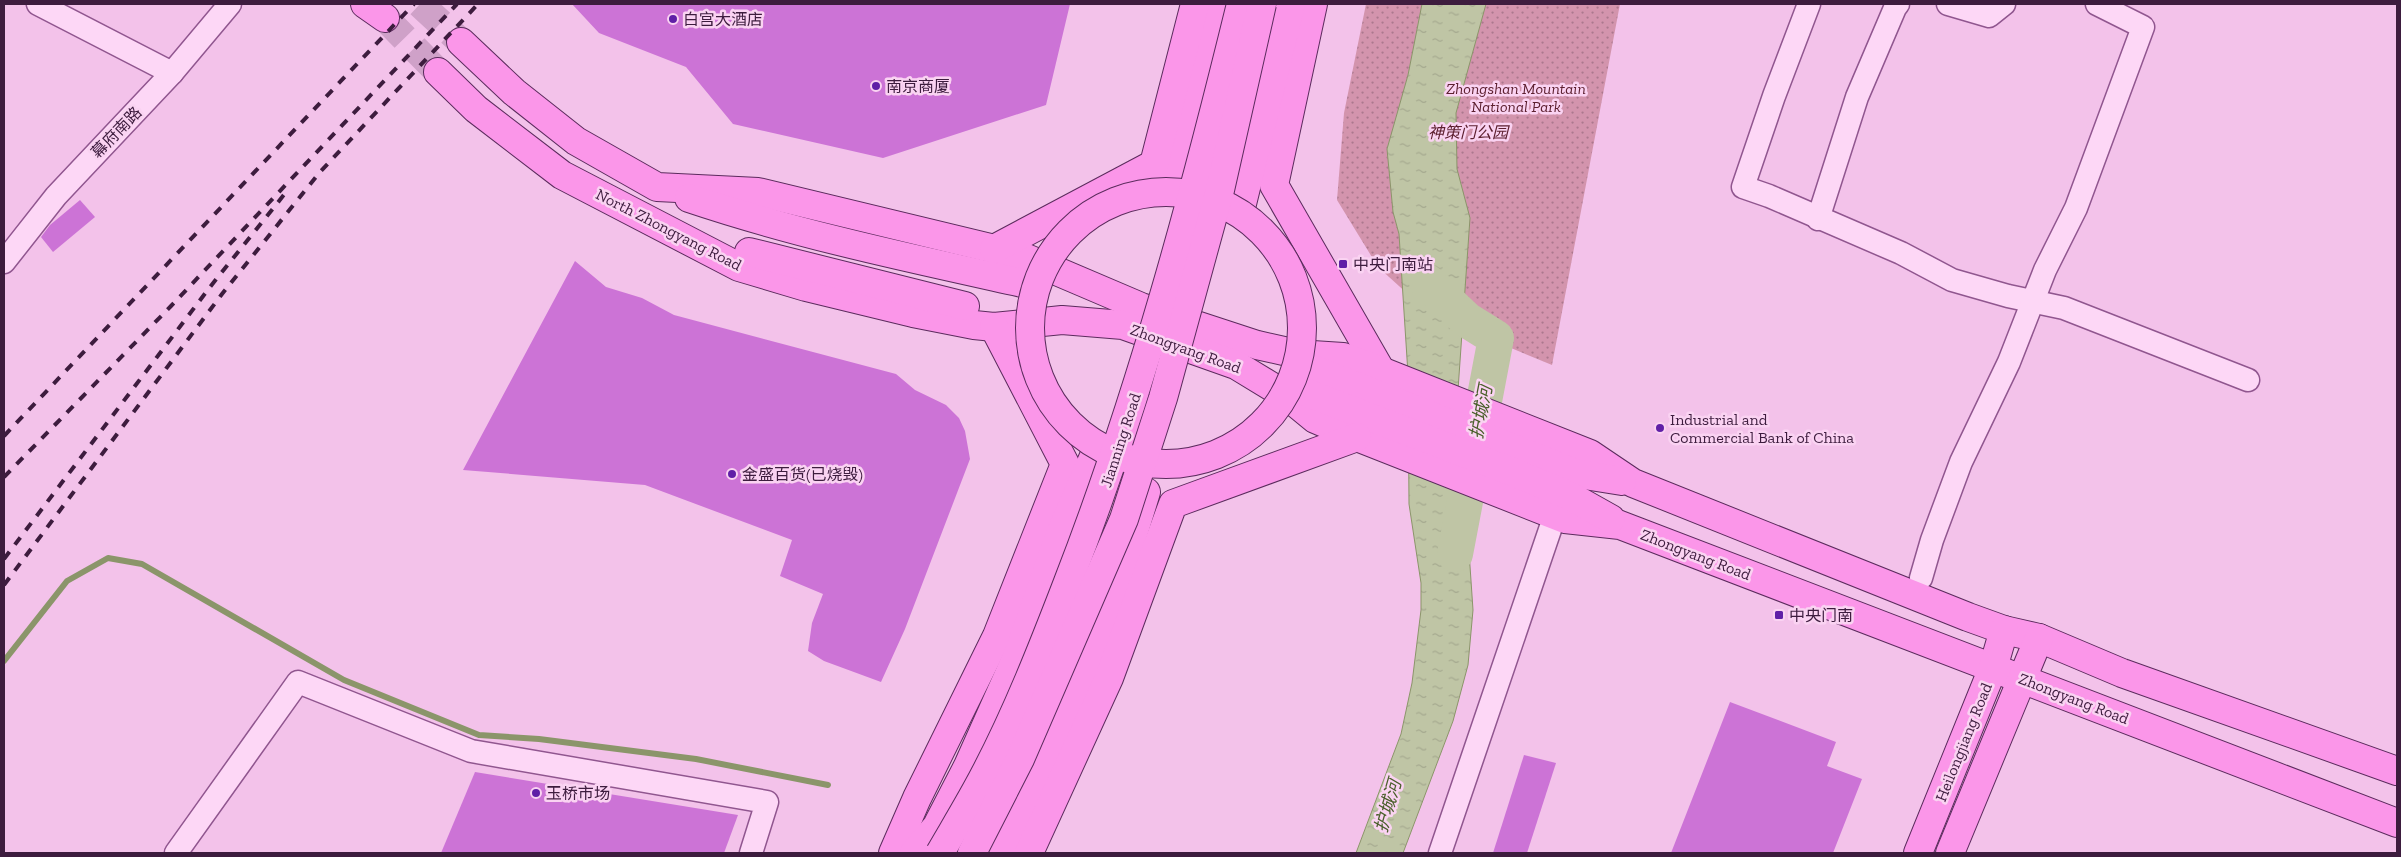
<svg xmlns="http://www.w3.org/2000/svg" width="2401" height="857" viewBox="0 0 2401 857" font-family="'Zilla Slab','Noto Sans SC',serif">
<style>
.park{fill:url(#park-dots)}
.water{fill:url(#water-ripples);stroke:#8b956a}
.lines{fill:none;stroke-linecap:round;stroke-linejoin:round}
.stream{stroke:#8b956a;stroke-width:6}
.river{stroke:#bfc5a5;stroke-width:36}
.building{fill:#cc73d6}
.major-tunnel{stroke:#cfa1c8;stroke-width:28;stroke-dasharray:28 14;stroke-linecap:butt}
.minor-casing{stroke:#90568f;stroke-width:25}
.major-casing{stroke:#5b2b5d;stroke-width:30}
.minor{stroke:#fdd7f6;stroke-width:22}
.major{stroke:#fb96e9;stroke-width:28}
.rail{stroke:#3d1c3e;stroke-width:4;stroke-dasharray:9 9;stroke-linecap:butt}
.major-bridge-casing{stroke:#5b2b5d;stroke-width:30;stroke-linecap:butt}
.major-bridge{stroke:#fb96e9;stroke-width:28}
.poi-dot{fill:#601fa7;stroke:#fad3f2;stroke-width:2}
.labels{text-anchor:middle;stroke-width:5;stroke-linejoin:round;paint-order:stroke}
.poi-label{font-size:16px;fill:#3d1c3e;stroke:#fad3f2;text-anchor:start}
.park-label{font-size:16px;font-style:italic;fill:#5d2030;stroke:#fad3f2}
.street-label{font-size:16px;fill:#3d1c3e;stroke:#fad3f2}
.water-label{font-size:18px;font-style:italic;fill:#495f2a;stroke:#fad3f2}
</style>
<defs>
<pattern id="park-dots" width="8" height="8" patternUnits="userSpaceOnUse" patternTransform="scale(1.25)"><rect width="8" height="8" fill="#d394ad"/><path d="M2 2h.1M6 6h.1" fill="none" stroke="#ac788e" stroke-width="1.8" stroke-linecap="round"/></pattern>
<pattern id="water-ripples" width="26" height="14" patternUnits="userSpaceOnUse" patternTransform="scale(1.25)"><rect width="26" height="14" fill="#bfc5a5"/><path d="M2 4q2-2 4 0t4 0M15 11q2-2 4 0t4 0" fill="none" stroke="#a5a98f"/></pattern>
</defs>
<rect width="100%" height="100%" fill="#f3c2ea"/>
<!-- park -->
<path class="park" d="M1366,4H1620L1552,365L1499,343L1486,347L1478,334L1446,320L1410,296L1378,267L1337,200L1344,113Z"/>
<!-- water -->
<path class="water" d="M1422,4H1486L1456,113L1457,169L1470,218L1458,390L1473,610L1468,665L1453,721L1403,853H1356L1401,734L1412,683L1421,610V583L1409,504L1408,374L1399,234L1393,212L1387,149L1408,75Z"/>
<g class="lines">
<!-- stream -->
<path class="stream" d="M4,661L67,581L108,558L142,564L344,680L479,735L539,739L696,759L828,785"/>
<!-- river -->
<path class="river" d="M1427,282L1467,320L1496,338L1455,554"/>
</g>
<!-- building -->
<g class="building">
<path d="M572,4H1070L1046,105L883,158L733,124L686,67L599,33Z"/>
<path d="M80,200L95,217L53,252L41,237L50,225Z"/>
<path d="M575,261L606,287L642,298L674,315L896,374L915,390L946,405L959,418L965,431L970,459L905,629L881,682L824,661L808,651L812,623L823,594L780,576L792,540L645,485L463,470Z"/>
<path d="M1730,702L1836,742L1827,766L1862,779L1833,853H1671Z"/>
<path d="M1524,755L1556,763L1527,853H1493Z"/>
<path d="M475,772L738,815L724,853H441Z"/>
</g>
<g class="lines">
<!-- major-tunnel -->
<g class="major-tunnel">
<path d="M420,4L461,42"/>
<path d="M385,18L438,72"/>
</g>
<!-- minor casing -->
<g class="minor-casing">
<g id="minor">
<path d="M38,4L172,73"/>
<path d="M1809,4L1774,96L1743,187L1769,196L1901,253L1952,280L2008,296L2064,308L2248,380"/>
<path d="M1948,4L1989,16L2004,4"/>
<path d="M1818,219L1857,97L1895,8L1898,4"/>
<path d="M4,262L56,196L172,73L230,4"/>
<path d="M1921,578L1932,540L1961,462L2009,362L2045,270L2076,208L2143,27L2097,4"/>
<path d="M176,853L298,682L471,751L767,802L751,853"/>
<path d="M1440,853L1555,515"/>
</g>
</g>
<!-- major casing -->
<g class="major-casing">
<g id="major">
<path d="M365,4L385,18"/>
<path d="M1313,4L1274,185L1381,371"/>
<path d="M461,42L514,92L576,141L657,187L758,192L1019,255L1141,307L1257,345L1297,354L1343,357L1381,371L1590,454L1633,483L1968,617L2004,630L2039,638L2122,673L2397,771"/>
<path d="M438,72L476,109L562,175L739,267L806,287L913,313L974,325L994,327L1062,320L1123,325L1236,365L1287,396L1315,419L1357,437L1565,519L1620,525L2397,823"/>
<path d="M1167,191L1213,43L1222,4"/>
<path d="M689,198C802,236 919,260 1036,286"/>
<path d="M1240,212L1291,4"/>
<path d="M994,249L1154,164L1195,4"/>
<path d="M749,252L965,306"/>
<path d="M1298,363L1578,474L1622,481"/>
<path d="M1289,386L1513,472L1570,496L1611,519"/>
<path d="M893,853L917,798L997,636L1065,464L994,327"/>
<path d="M914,853L937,826L968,766L1019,652L1060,534L1098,447"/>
<path d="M1000,853L1050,751L1086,666L1118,583L1146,492"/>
<path d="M1029,853L1109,678L1173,504L1357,437"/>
<path d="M1918,853L1993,668L2004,630"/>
<path d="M1950,853L2039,638"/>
</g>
</g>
<!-- minor -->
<use href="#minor" class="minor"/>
<!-- major -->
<use href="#major" class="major"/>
<!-- rail -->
<g class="rail">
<path d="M4,436L414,4"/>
<path d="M4,477L171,306L457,4"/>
<path d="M4,559L210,287L287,191"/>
<path d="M4,585L222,294L320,172L478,4"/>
</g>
<!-- major-bridge casing -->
<g class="major-bridge-casing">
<g id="major-bridge">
<circle cx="1166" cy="328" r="136"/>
<path d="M940,853C955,827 971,801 985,774C1017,713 1043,647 1068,582C1141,394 1193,200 1241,4"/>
<path d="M972,853L1020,759L1124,519L1163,398L1220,190L1262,4"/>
</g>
</g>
<!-- major-bridge -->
<use href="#major-bridge" class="major-bridge"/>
</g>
<!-- markers -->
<g class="poi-dot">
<circle cx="673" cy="19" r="5"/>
<circle cx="876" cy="86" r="5"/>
<rect x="1338" y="259" width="10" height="10" rx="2.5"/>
<circle cx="1660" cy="428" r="5"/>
<circle cx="732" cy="474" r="5"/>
<rect x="1774" y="610" width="10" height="10" rx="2.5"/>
<circle cx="536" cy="793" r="5"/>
</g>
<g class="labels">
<!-- poi labels -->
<g class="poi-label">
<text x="683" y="25">白宫大酒店</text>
<text x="886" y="92">南京商厦</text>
<text x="1353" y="270">中央门南站</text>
<text x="1670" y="425">Industrial and<tspan x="1670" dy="18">Commercial Bank of China</tspan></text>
<text x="742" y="480">金盛百货(已烧毁)</text>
<text x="1789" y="621">中央门南</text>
<text x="546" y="799">玉桥市场</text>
</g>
<!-- park labels -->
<g class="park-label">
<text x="1516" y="94">Zhongshan Mountain<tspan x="1516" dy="18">National Park</tspan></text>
<text x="1468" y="138">神策门公园</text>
</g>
<!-- street labels -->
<g class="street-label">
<text transform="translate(116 132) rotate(-46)" y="6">幕府南路</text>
<text transform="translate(669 229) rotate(27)" y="6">North Zhongyang Road</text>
<text transform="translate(1186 348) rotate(20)" y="6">Zhongyang Road</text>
<text transform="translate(1120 440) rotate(-72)" y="6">Jianning Road</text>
<text transform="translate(1696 554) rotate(21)" y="6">Zhongyang Road</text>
<text transform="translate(2074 698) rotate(21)" y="6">Zhongyang Road</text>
<text transform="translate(1963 742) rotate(-68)" y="6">Heilongjiang Road</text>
</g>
<!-- water labels -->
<g class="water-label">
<text transform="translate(1481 412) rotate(-79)" y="6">护城河</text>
<text transform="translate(1388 806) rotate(-74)" y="6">护城河</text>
</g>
</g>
<!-- border -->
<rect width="2401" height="857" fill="none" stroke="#3d1c3e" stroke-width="10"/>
</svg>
